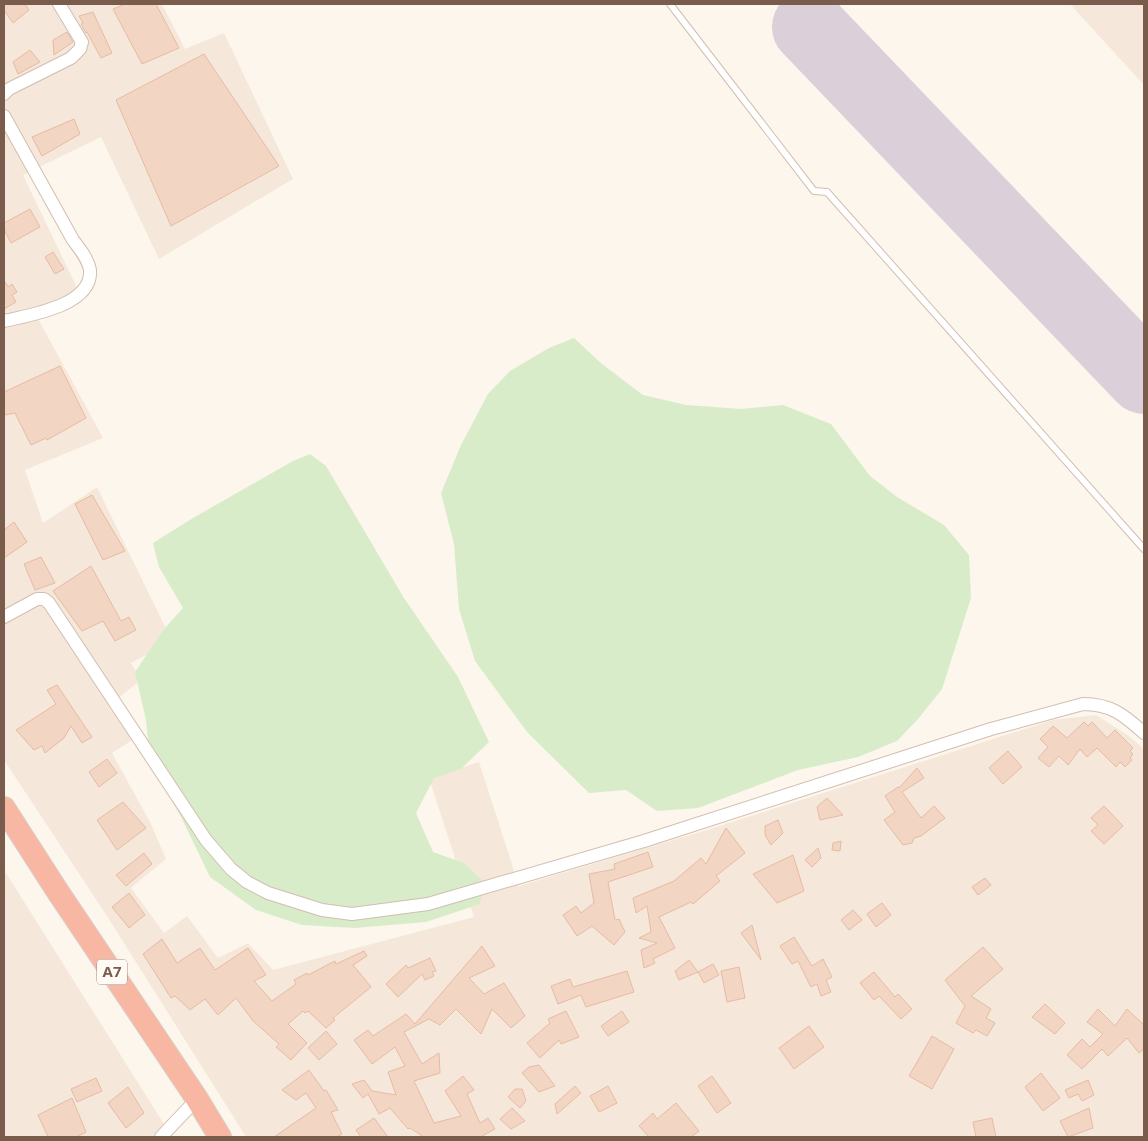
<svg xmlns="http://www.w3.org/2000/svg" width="1148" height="1141" viewBox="0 0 1148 1141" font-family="'Open Sans',sans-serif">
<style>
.residential{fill:#f5e8da}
.green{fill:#d8ecc9}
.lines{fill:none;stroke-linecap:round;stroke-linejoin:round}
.runway{stroke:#dbcfda;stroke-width:74}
.building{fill:#f3d5c3;stroke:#e6bba3}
.lane-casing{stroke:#d1beb0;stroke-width:8}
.street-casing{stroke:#d1beb0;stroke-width:14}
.highway-casing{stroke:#dad1cd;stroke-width:24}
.lane{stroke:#fff;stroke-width:6}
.street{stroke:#fff;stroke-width:12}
.highway{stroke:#f7b7a3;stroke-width:22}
.labels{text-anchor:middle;stroke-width:4;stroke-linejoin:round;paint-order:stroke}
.shield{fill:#fffaf3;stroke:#a28b7f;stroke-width:1}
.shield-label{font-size:15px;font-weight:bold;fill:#7a5c4d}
</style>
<rect width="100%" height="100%" fill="#fdf6ec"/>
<!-- residential -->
<g class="residential">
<path d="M4,4H162L185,49L224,33L293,179L159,259L101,137L23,175L80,294L36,315L103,438L25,470L43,523L97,487L172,641L131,663L141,680L108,706L134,739L112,753L150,822L166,859L131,888L164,933L187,916L218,958L248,943L273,970L474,917L429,778L479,762L519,886L710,829L1053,720L1096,715L1129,736L1144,749V1137H246L107,916L4,760Z"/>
<path d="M1070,4H1144V85Z"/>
<path d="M4,870L169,1132L172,1137H4Z"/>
</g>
<!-- green -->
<g class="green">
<path d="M574,338L602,364L643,395L686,405L741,409L783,405L831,424L870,476L897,497L944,525L969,555L971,598L942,689L918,719L897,741L858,757L798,770L698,808L657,811L626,790L589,793L527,732L475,661L459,609L454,544L441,493L461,445L488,394L510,371L549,348Z"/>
<path d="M310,454L326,466L404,598L458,677L489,742L461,769L434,778L416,813L433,852L464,863L484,882L480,904L426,922L355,928L302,925L256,910L210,877L181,817L150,762L146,720L135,672L164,629L183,608L159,567L153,543L193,518L293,461Z"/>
</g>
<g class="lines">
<!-- runway -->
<path class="runway" d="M809,27L1144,377"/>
</g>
<!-- building -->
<g class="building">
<path d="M4,4H25L29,10L13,23L4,10Z"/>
<path d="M125,4H156L179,48L142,64L113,9Z"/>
<path d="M93,12L112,53L101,58L87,32L86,33L81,24L83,23L79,16Z"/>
<path d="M67,32L73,42L54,55L53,40Z"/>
<path d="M30,50L40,62L18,74L13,62Z"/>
<path d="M204,54L279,166L171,226L116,100Z"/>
<path d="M74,119L80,134L42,156L32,137Z"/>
<path d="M30,209L40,227L11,243L4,229V223Z"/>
<path d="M53,252L64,269L55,274L45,257Z"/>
<path d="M4,280L8,287L12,284L17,292L12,295L16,302L4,309Z"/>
<path d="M60,366L86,418L47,440L46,438L31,445L15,413L4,415V392Z"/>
<path d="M92,495L125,551L103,560L75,504Z"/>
<path d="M14,522L27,542L4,558V530Z"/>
<path d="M41,557L55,583L35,590L24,564Z"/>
<path d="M91,566L121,621L129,617L136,630L115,641L103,621L82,631L53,591Z"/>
<path d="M57,685L92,737L82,743L71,726L64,738L45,753L42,746L34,750L16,730L56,704L47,690Z"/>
<path d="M1084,722L1088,726L1092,722L1107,738L1115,730L1133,748L1130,751L1133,754L1130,758L1132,760L1125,767L1120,762L1116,767L1097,748L1087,757L1080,749L1068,765L1059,756L1049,767L1038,758L1048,747L1040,739L1053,726L1067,738Z"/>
<path d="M1008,751L1022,767L1003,784L989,768Z"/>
<path d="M107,759L117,773L99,787L89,772Z"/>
<path d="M917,768L924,778L902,792L921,818L934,806L945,818L921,836L914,838L912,843L903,845L884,820L895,812L885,796L898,787L899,788Z"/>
<path d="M827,798L843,815L820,820L817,807Z"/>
<path d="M123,802L146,828L117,850L97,820Z"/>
<path d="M1104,806L1123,826L1104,844L1091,831L1098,825L1091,818Z"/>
<path d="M778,820L783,833L771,845L765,835V826Z"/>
<path d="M726,828L745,853L716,876L720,881L693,904L691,902L659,917L675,948L653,959L655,963L644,968L641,950L657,943L639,938L651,932L647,906L636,913L633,898L674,881L701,858L706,864Z"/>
<path d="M841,841L840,851L832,850L833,843Z"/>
<path d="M818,848L821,858L812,867L805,860Z"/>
<path d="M648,852L653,867L608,882L615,920L619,919L625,932L614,945L592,926L577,936L563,915L576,906L581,913L594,903L589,874L615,869L614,864Z"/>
<path d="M144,853L152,864L126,886L116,875Z"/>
<path d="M793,855L804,891L777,903L753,874Z"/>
<path d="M985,878L991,885L978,895L972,887Z"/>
<path d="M129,893L145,915L129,928L112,907Z"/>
<path d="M882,903L891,915L876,927L867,914Z"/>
<path d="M853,910L862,920L849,930L841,920Z"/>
<path d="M752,925L761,960L741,933Z"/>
<path d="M794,937L812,966L823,959L832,977L826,980L831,992L821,996L817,984L811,987L798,961L792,964L780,946Z"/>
<path d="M162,939L177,963L200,948L215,970L248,948L266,975L254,981L272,1001L296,984L294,980L307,973L308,975L335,961L336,964L364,951L367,956L353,965L371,987L333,1018L335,1020L326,1028L308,1011L305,1013L303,1011L288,1024L307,1043L291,1060L276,1047L279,1044L253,1021L236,998L218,1015L205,999L190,1010L175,996L171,998L143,954Z"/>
<path d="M482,946L495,966L469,978L484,994L504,983L525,1016L511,1028L492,1009L481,1034L456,1009L440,1025L429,1019L404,1032L422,1064L439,1053L440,1073L414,1081L434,1123L461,1116L445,1091L463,1076L474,1090L467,1094L480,1123L488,1118L495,1129L480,1137H424L410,1128L408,1129L390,1108L379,1114L368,1094L363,1098L352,1084L364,1080L372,1091L396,1095L388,1072L405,1066L395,1047L372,1064L354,1040L368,1030L373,1036L406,1014L415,1024Z"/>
<path d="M983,947L1003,969L971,996L991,1009L986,1018L995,1023L987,1036L976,1030L973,1033L956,1023L965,1006L945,980Z"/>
<path d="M430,958L436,971L432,972L434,976L425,980L422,974L398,997L386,984L406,965L408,968Z"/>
<path d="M689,960L698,972L679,980L675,971Z"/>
<path d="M713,964L719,975L704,983L698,972Z"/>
<path d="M739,967L745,998L727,1002L721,971Z"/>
<path d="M627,971L634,992L586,1007L581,995L558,1004L551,986L570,979L573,987Z"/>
<path d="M874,972L895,997L898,994L912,1009L901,1019L879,996L874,1000L860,983Z"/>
<path d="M1045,1004L1065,1023L1055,1034L1032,1017Z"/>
<path d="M1098,1009L1115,1026L1127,1009L1144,1025V1049L1139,1053L1127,1038L1108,1056L1102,1049L1082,1069L1067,1055L1082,1039L1090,1047L1103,1034L1087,1022Z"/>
<path d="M566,1011L579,1037L561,1044L559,1040L540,1058L527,1043L550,1023L548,1019Z"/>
<path d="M622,1011L629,1022L608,1036L601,1026Z"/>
<path d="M809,1026L824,1047L794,1069L779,1048Z"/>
<path d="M326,1031L337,1044L319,1060L308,1048Z"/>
<path d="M932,1036L954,1049L932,1089L909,1076Z"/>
<path d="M539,1065L555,1086L539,1092L522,1073L529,1067Z"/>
<path d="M309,1070L324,1091L326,1090L338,1110L331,1112L342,1134L336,1137H274L316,1108L306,1093L296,1100L282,1090Z"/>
<path d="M1041,1073L1060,1098L1043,1111L1025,1087Z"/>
<path d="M712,1076L731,1103L717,1113L698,1086Z"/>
<path d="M96,1078L102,1091L77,1102L71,1089Z"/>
<path d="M1088,1080L1094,1095L1082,1101L1078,1094L1069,1098L1065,1090Z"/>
<path d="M575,1086L581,1093L557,1114L555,1104Z"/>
<path d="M608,1086L617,1103L599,1112L590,1096Z"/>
<path d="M128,1087L144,1113L126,1128L108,1103Z"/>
<path d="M515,1089H522L526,1101L520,1108L508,1097Z"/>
<path d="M72,1098L86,1132L76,1137H48L38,1115Z"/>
<path d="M676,1103L699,1131L691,1137H649L639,1126L653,1113L657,1119Z"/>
<path d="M512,1108L525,1121L511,1129L500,1119Z"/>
<path d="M1089,1108L1093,1128L1068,1137L1060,1121Z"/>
<path d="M374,1118L388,1137H361L356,1130Z"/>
<path d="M992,1118L996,1137H976L973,1122Z"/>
</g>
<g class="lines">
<!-- lane casing -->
<g class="lane-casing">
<path id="lane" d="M670,4L814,191L827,192L1144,549"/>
</g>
<!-- street casing -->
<g class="street-casing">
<g id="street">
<path d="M4,94L9,89L71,58L80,49L82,42L59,4"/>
<path d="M4,116L73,240C80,249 88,259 90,270C93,306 29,315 4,321"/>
<path d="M4,617L37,599H44L49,603L206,840L231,869L247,882L268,893L322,910L352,914L428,904L644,841L991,729L1083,704C1111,704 1124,715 1144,733"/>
<path d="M161,1137L197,1099"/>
</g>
</g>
<!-- highway casing -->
<g class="highway-casing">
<path id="highway" d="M4,808L58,892L197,1099L220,1137"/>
</g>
<!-- lane -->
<use href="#lane" class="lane"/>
<!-- street -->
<use href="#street" class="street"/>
<!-- highway -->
<use href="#highway" class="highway"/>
</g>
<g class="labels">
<!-- shield labels -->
<rect class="shield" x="97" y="959.5" width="30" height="25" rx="4"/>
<g class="shield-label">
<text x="112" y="977">A7</text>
</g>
</g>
<!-- border -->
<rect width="1148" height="1141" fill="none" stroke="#7a5c4d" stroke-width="10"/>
</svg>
